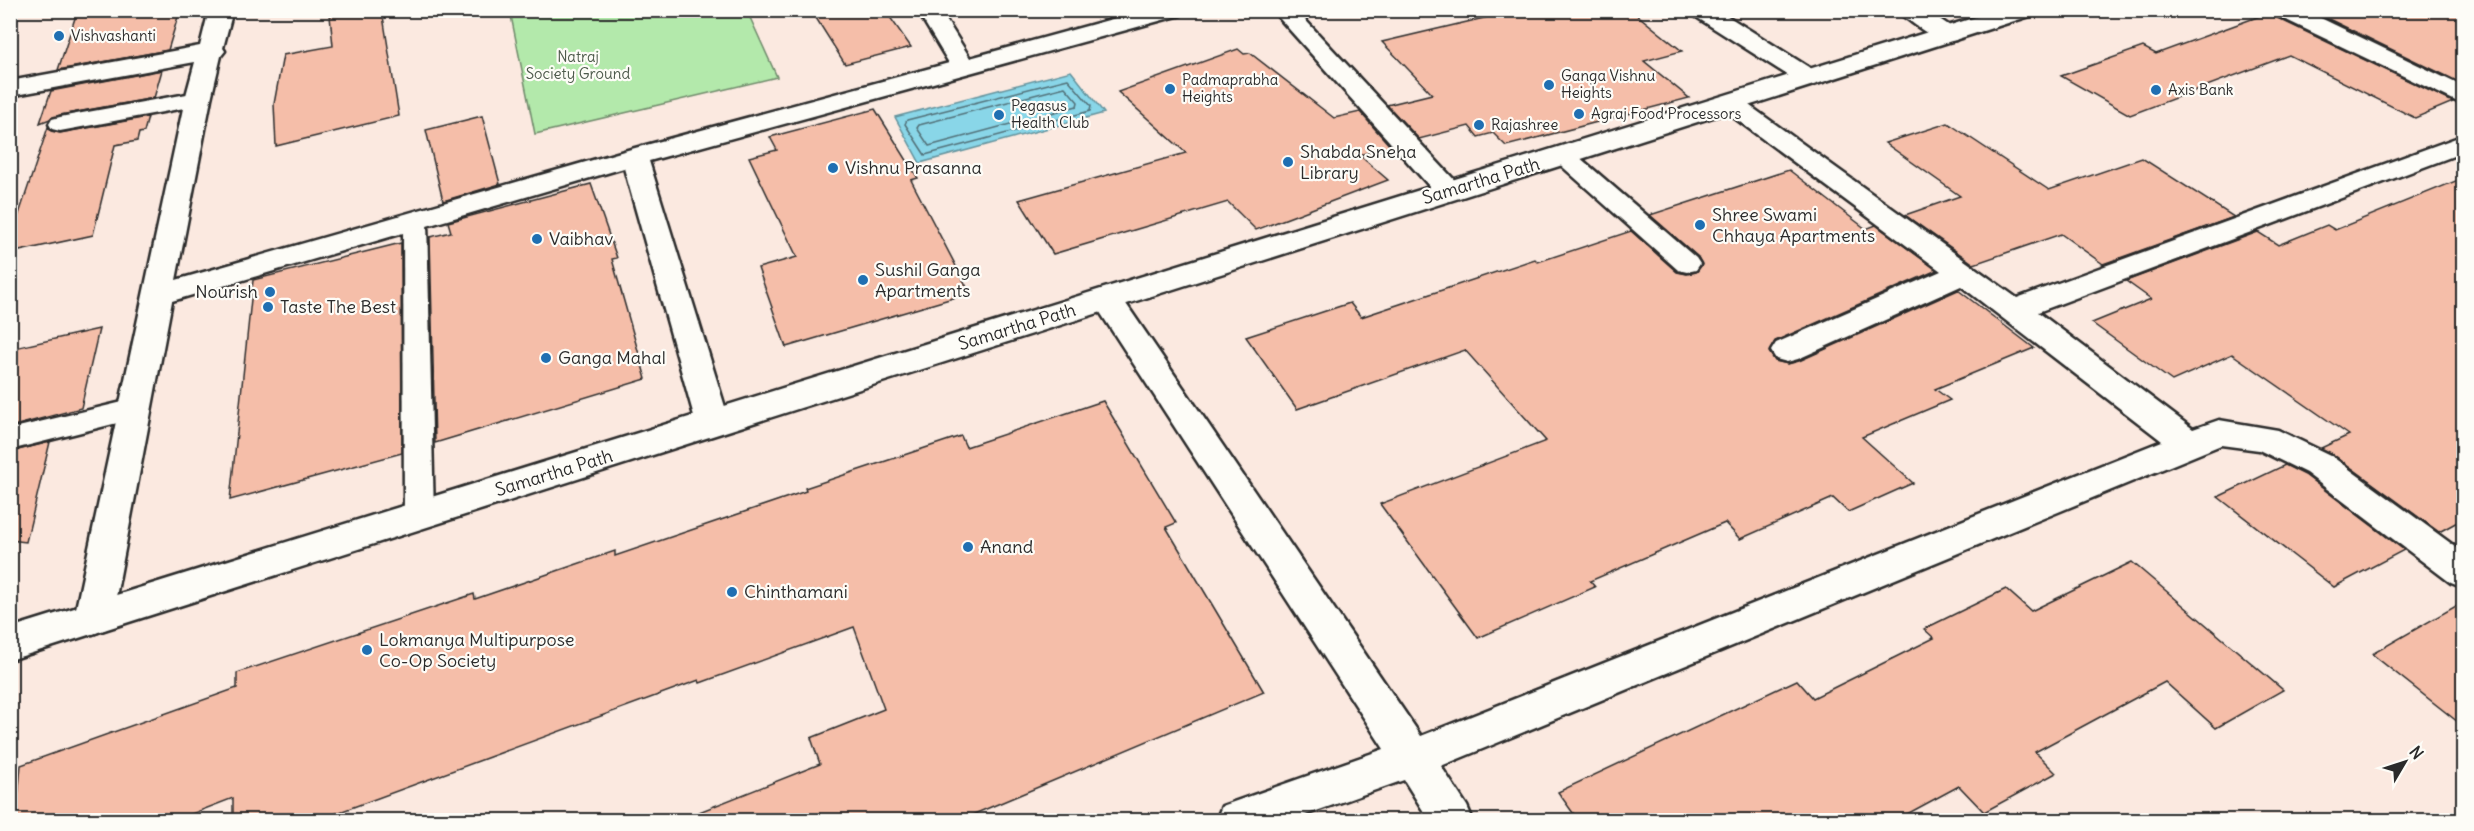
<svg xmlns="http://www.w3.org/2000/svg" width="2474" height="831" viewBox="0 0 2474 831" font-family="Delius,sans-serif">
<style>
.green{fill:#b3e9ab;stroke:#6f8a6b;stroke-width:1.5}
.water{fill:#89d6e8;stroke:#63929c;stroke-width:1.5}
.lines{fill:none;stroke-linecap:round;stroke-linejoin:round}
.shore{stroke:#516f77;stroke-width:1.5}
.building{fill:#f5bea9;stroke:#2b2b2b;stroke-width:1.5}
.service-casing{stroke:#2b2b2b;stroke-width:5}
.minor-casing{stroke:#2b2b2b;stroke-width:5}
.tertiary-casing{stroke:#2b2b2b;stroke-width:5}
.service{fill:#fdfcf7;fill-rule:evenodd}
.minor{fill:#fdfcf7;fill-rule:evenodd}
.tertiary{fill:#fdfcf7;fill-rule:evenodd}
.poi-dot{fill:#1f6fb2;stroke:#fdfcf7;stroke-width:2}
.labels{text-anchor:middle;stroke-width:4.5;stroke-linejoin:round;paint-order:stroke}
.far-poi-label{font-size:15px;fill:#2b2b2b;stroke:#fdfcf7;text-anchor:start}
.far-park-label{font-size:15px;fill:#4d5a4b;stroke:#fdfcf7}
.poi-label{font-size:18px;fill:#2b2b2b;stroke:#fdfcf7;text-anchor:start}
.street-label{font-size:18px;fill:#2b2b2b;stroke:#fdfcf7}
</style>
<rect width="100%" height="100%" fill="#fbe9e0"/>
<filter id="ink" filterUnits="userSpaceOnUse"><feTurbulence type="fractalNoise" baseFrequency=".0167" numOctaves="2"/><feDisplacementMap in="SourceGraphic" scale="12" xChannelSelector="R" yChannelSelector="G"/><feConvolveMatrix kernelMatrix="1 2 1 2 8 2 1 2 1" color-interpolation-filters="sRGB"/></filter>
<g filter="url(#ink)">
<!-- green -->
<path class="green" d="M510,11H747L777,77L535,134Z"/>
<!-- water -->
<path class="water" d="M1071,71L1104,113L920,163L895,117Z"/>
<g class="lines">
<!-- shore -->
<g class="shore">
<path d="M1068,79L1091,106L1090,111L925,155L905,124L907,120Z"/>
<path d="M1065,87L1078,102L1077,106L929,146L917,128L919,125Z"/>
</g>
</g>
<!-- building -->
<g class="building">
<path d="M102,10H180L168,50L58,70L76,15Z"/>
<path d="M355,10H382L399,116L276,146L274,104L283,55L333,46L330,16Z"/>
<path d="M811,10H885L911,47L845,64Z"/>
<path d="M1518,10H1631L1682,51L1644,61L1689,98L1506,146L1493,133L1478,137L1469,126L1419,139L1387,105L1432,94L1382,42Z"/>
<path d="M2310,10H2463V84Z"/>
<path d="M2271,12L2275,17L2453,102L2415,118L2289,55L2130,115L2061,76L2143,47L2156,54Z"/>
<path d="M1238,49L1244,54L1250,53L1334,118L1360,112L1391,147L1359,155L1388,180L1256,230L1228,202L1053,254L1019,200L1186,153L1118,92Z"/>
<path d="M162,70L154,98L60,115L40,123L51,91Z"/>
<path d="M875,109L918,178L911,180L970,293L786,347L758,268L797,257L749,157L777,150L770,137Z"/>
<path d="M482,116L500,184L443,201L426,130Z"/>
<path d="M148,117L144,132L139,133L137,141L115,145L93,235L10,253V241L48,127L51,131L60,133Z"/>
<path d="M1948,123L2049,190L2142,158L2234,217L2103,264L2061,234L1974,264L1905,215L1960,196L1885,143Z"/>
<path d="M1789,170L1866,229L1876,225L1937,270L1775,341L1769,352L1775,361L1788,364L1799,361L1958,290L2034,348L1935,389L1950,400L1862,437L1913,483L1848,512L1833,498L1740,539L1725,523L1590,581L1595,587L1478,638L1380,504L1546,441L1465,350L1297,409L1246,337L1350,303L1361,317L1535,259L1538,262L1631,231L1677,272L1687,274L1696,272L1702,265L1698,257L1650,215Z"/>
<path d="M2463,178V519L2439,532L2331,453L2321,448L2349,435L2232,354L2172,381L2092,323L2151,299L2126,281L2258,232L2278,245L2327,225L2335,230Z"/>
<path d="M591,184L617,258L612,259L646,379L435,443L430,237L451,232L448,222Z"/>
<path d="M401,243L402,453L230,500L253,280Z"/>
<path d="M99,329L81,408L10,427V349Z"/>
<path d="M1103,401L1176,523L1166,527L1264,692L960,820H684V818L820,764L811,738L884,709L854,627L700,683L699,680L318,820H233V798L176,820H16L21,765L237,688V673L474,594L475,599L615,551V556L806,491L805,488L961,436L966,447Z"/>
<path d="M50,442L26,542L10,540V452Z"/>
<path d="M2285,465L2305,475L2404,550L2334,587L2218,497Z"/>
<path d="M2132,562L2283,690L2216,728L2165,682L2035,752L2056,773L1984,812L1959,786L1896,820H1578L1558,792L1797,680L1813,698L1934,638L1924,629L2006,589L2031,611Z"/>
<path d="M2463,602V726L2372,654Z"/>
</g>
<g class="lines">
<!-- service casing -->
<g class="service-casing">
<g id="service">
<path d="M198,92L206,94L209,99L206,104L60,131L52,129L49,124L52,119L60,117Z"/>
<path d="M1563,148L1571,150L1696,258L1700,264L1696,270L1687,272L1678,270L1555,160L1551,155L1555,150Z"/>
<path d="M415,213L424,216L427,221L434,516L430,524L419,528L408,524L404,516L403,221L406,216Z"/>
<path d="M135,399L145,402L149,409L145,416L10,450V429Z"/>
</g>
</g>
<!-- minor casing -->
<g class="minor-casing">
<g id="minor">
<path d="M209,10H233L223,48L225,51L221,56L211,99L176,280L624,151L949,63L917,10H940L970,58L1145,10H1184L1181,15L649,161L730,423L725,431L713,435L701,431L696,423L624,168L172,301L112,618L106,629L93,634L80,629L74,618L185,99L195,62L10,96V81L200,46Z"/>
<path d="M1272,10H1296L1459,185L1463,191L1459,197L1449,199L1439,197Z"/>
<path d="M1690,10H1718L1818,73L1822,78L1818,83L1809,86L1800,83L1693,15Z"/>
<path d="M1898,10H1926L1956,30L1960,35L1956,40C1937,45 1917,25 1901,15Z"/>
<path d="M2273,10H2304L2464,87V105L2276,15Z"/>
<path d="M1730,95L1739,98L2017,298L2464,135V152L2038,312L2193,429L2219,420L2278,430L2330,455L2464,553V588L2451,583L2306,473L2259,450L2221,445L1441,766L1467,806L1473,820H1429L1404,780L1291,820H1216L1222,806L1384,749L1096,306L1092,299L1096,292L1107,289L1118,292L1421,736L2162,441L1961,286L1798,359L1787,362L1776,359L1771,351L1776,343L1941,271L1721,108L1717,103L1721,98Z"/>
</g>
</g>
<!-- tertiary casing -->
<g class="tertiary-casing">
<path id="tertiary" d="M1999,10H2036L2033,15L10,660V628Z"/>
</g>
<!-- service -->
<use href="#service" class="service"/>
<!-- minor -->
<use href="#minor" class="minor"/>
<!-- tertiary -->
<use href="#tertiary" class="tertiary"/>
</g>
</g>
<!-- markers -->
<g class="poi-dot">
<circle cx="59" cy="36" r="6"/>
<circle cx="1549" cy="85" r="6"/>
<circle cx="1170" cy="89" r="6"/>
<circle cx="2156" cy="90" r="6"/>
<circle cx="1579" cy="114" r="6"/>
<circle cx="999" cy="115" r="6"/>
<circle cx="1479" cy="125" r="6"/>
<circle cx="1288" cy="162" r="6"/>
<circle cx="833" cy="168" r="6"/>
<circle cx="1700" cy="225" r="6"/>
<circle cx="537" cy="239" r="6"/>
<circle cx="863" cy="280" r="6"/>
<circle cx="270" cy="292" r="6"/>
<circle cx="268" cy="307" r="6"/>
<circle cx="546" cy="358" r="6"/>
<circle cx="968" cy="547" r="6"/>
<circle cx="732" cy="592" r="6"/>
<circle cx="367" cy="650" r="6"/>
</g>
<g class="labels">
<!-- far-poi labels -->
<g class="far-poi-label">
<text x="71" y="41">Vishvashanti</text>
<text x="1561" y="81">Ganga Vishnu<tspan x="1561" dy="17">Heights</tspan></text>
<text x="1182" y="85">Padmaprabha<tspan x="1182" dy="17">Heights</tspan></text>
<text x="2168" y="95">Axis Bank</text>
<text x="1011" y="111">Pegasus<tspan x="1011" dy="17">Health Club</tspan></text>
<text x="1591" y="119">Agraj Food Processors</text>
<text x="1491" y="130">Rajashree</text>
</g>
<!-- far-park labels -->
<g class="far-park-label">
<text x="578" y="62">Natraj<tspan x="578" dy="17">Society Ground</tspan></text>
</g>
<!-- poi labels -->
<g class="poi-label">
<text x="1300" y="158">Shabda Sneha<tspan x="1300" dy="21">Library</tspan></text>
<text x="845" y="174">Vishnu Prasanna</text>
<text x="1712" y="221">Shree Swami<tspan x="1712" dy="21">Chhaya Apartments</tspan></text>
<text x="549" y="245">Vaibhav</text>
<text x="875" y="276">Sushil Ganga<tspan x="875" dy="21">Apartments</tspan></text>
<text x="258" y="298" text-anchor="end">Nourish</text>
<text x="280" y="313">Taste The Best</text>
<text x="558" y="364">Ganga Mahal</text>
<text x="980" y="553">Anand</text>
<text x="744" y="598">Chinthamani</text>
<text x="379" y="646">Lokmanya Multipurpose<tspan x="379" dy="21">Co-Op Society</tspan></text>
</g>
<!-- street labels -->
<g class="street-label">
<text transform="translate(1481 181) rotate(-17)" y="6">Samartha Path</text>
<text transform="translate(1017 327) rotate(-17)" y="6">Samartha Path</text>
<text transform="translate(554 473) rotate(-17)" y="6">Samartha Path</text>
</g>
</g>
<!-- margin -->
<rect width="2474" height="831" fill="none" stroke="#fdfcf7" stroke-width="36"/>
<rect x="18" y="18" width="2438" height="795" fill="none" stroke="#2b2b2b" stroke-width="2" filter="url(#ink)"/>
<!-- north arrow -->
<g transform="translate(2405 762) rotate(51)" stroke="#fdfcf7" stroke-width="4.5" paint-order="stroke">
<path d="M0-4.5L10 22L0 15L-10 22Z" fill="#2b2b2b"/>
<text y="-9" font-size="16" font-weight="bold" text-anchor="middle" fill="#2b2b2b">N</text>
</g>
</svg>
